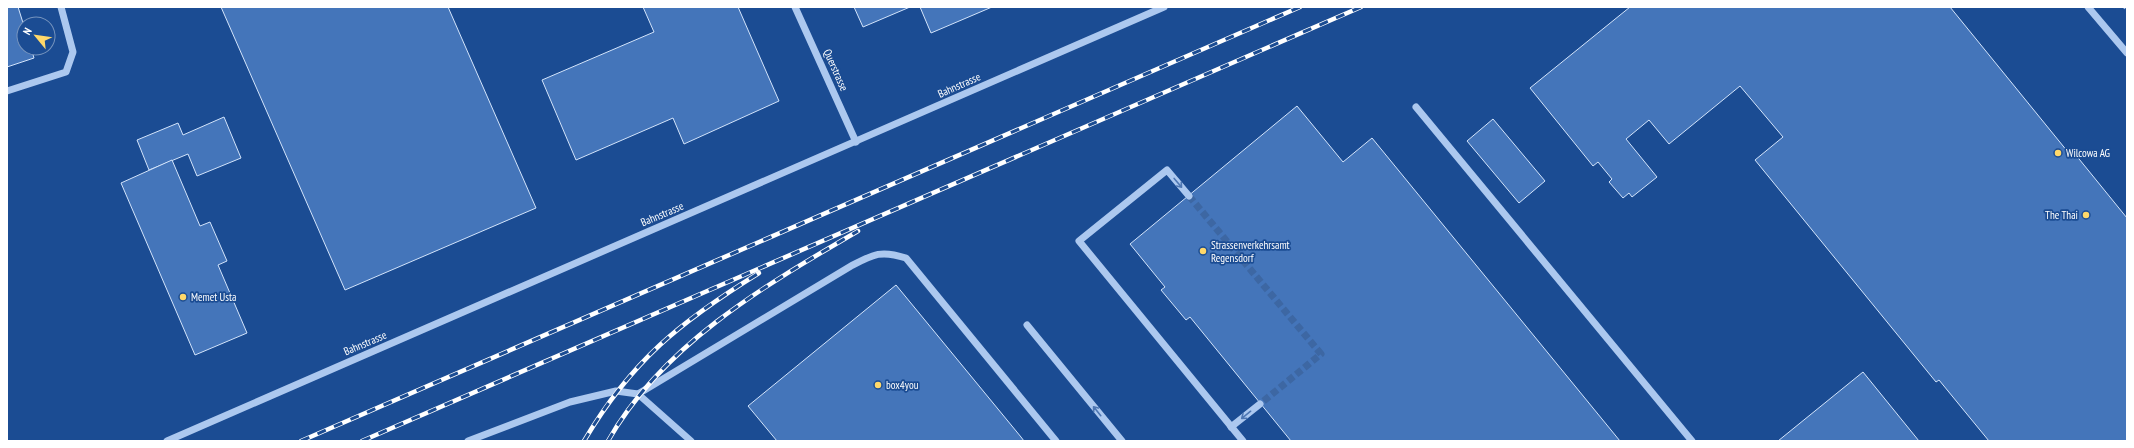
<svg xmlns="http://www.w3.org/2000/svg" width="2134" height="448" viewBox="0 0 2134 448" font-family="'PT Sans Narrow',sans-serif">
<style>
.building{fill:#4475ba;stroke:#d3e4fb}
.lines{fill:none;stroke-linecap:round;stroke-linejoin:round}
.minor-tunnel{stroke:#3d67a3;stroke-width:7;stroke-dasharray:7 3.5;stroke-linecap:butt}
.path{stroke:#acc8ef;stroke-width:2.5;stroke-dasharray:2 3;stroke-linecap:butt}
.minor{stroke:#acc8ef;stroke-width:7}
.rail-casing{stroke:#fff;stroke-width:4.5}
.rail{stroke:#1b4c93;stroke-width:3;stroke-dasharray:9;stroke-linecap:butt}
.oneway{stroke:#4e77b3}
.poi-dot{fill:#ffd86a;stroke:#1b4c93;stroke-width:1.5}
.labels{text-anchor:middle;stroke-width:3.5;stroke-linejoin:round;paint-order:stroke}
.street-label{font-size:11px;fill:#fff;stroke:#1b4c93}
.poi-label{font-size:11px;fill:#fff;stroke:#1b4c93;text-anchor:start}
</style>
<rect width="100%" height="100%" fill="#1b4c93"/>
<!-- building -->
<g class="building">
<path d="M7,7H18L24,26V48H31L34,58L7,67Z"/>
<path d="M221,7H448L536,208L345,290Z"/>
<path d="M643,7H738L779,101L684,144L673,118L576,160L542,80L654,32Z"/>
<path d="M854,7H910L863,27Z"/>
<path d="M920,7H992L931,33Z"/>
<path d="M1630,7H1950L2072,157L2075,154L2127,218V441H1989L1939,380L1936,382L1755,160L1783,137L1740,86L1669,144L1649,120L1626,139L1657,177L1632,197L1629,193L1623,198L1609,182L1612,179L1598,162L1593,166L1530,88Z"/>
<path d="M1297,106L1343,162L1372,138L1620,441H1291L1190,317L1186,320L1161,290L1165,287L1130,244Z"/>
<path d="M224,117L241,158L197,176L188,154L149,170L137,140L178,123L183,135Z"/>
<path d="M1493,119L1545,181L1519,203L1467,141Z"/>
<path d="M172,160L200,226L210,222L227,261L218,265L247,333L195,355L121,183Z"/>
<path d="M896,285L1021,437L1024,441H777L748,406Z"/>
<path d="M1863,372L1919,441H1778Z"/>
</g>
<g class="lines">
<!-- minor-tunnel -->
<path class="minor-tunnel" d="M1189,196L1321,354L1260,404"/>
<!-- path -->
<path class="path" d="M2124,7L2127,10"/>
<!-- minor -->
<g class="minor">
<path d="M795,7L856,142"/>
<path d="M2088,7L2127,53"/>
<path d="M7,91L66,72L73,52L61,7"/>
<path d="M1416,107L1692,441"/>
<path d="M1189,196L1167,170L1079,241L1243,441"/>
<path d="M1027,325L1122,441"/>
<path d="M638,394L851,266C874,254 881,250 906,258L1056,441"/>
<path d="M1231,427L1260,404"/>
<path d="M167,441L1164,7"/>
<path d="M468,441L570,402L616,391L638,394L691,441"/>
</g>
<!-- rail casing -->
<g class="rail-casing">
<g id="rail">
<path d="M301,441L1300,7"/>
<path d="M362,441L1361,7"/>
<path d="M584,441C632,360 680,322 759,273"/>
<path d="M608,441C663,344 764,286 858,231"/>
</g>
</g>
<!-- rail -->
<use href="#rail" class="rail"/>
</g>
<!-- one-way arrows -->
<defs><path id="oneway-shaft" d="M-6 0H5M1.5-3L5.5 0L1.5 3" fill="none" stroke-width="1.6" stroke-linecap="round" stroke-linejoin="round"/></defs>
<g class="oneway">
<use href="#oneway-shaft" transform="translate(1178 183) rotate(50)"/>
<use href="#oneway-shaft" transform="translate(1097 411) rotate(-129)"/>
<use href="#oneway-shaft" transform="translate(1246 415) rotate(141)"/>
</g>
<!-- markers -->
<g class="poi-dot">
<circle cx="2058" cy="153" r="4"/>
<circle cx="2086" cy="215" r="4"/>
<circle cx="1203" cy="251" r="4"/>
<circle cx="183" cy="297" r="4"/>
<circle cx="878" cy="385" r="4"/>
</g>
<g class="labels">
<!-- street labels -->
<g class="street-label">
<text transform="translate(836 70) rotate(66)" y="4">Querstrasse</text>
<text transform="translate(959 85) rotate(-24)" y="4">Bahnstrasse</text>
<text transform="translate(662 214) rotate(-23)" y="4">Bahnstrasse</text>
<text transform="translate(365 343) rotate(-23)" y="4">Bahnstrasse</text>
</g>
<!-- poi labels -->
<g class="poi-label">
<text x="2066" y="157">Wilcowa AG</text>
<text x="2078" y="219" text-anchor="end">The Thai</text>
<text x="1211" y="249">Strassenverkehrsamt<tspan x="1211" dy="13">Regensdorf</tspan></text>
<text x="191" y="301">Memet Usta</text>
<text x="886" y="389">box4you</text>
</g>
</g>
<!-- border -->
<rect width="2134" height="448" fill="none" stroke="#ffffff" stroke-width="16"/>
<!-- north arrow -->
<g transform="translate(36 36) rotate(299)"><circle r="19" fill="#1b4c93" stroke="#7694be"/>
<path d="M0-3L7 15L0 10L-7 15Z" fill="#ffd86a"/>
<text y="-6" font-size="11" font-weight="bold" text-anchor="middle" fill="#ffffff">N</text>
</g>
</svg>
